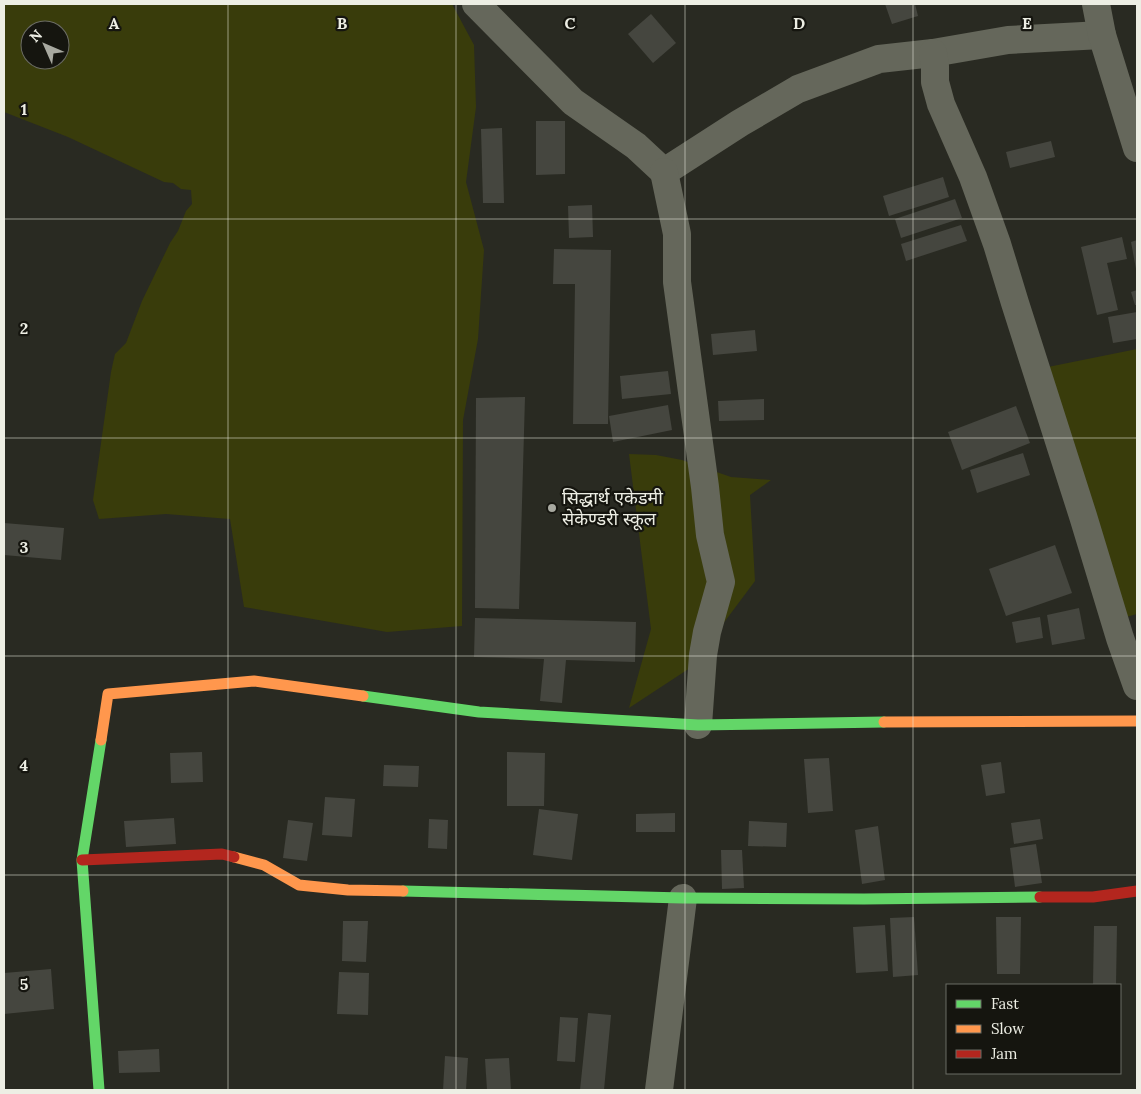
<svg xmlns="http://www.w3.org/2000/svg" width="1141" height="1094" viewBox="0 0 1141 1094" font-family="Lora,'Noto Sans Devanagari',serif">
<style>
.green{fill:#393c0b;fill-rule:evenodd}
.building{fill:#45463f}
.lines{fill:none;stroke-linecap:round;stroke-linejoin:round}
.street{stroke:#65675b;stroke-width:28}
.fast{stroke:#63d668;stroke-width:11}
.slow{stroke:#ff974d;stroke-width:11}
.jam{stroke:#b3261e;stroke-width:11}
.grid{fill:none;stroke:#edeee4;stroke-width:1;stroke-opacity:0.55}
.poi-dot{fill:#a8a9a0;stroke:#15150f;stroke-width:2}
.labels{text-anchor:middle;stroke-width:4.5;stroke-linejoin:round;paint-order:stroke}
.poi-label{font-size:18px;fill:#edeee4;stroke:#15150f;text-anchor:start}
.grid-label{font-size:16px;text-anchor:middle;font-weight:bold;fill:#edeee4;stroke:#15150f;stroke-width:4.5;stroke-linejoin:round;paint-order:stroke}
</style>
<rect width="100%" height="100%" fill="#292a22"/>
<!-- green -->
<g class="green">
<path d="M4,4H452L474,45L476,107L466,182L484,250L478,339L463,420L462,626L387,632L244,607L230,519L166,514L99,519L93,500L111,372L115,354L126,343L142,301L170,243L178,231L186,211L192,204L191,190L181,189L173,183L164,182L68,137L4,112ZM30,30H60V60H30Z"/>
<path d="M1137,349V614L1119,619L1043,368Z"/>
<path d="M629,454L656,455L682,460L731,477L771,480L750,495L755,581L690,668L629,708L651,629Z"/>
</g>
<!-- building -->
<g class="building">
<path d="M885,4H915L918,16L892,24Z"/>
<path d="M651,14L676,43L653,63L628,34Z"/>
<path d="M536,121H565V174L536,175Z"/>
<path d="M502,128L504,203H483L481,129Z"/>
<path d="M1051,141L1055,157L1010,168L1006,152Z"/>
<path d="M943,177L949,197L889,216L883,196Z"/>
<path d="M955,199L962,218L901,238L895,219Z"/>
<path d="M592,205L593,237L569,238L568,206Z"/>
<path d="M961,225L967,241L906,261L901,244Z"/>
<path d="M1122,237L1127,259L1107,263L1118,310L1097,315L1081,247Z"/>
<path d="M1137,240V268L1136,269L1131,242Z"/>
<path d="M554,249L611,250L608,424H573L575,284H553Z"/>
<path d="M1137,290V305H1135L1131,292Z"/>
<path d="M1137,312V339L1113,343L1108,317Z"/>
<path d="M755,330L757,351L713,355L711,334Z"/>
<path d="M668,371L671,394L622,399L620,376Z"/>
<path d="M525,397L519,609L475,608L476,398Z"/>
<path d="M764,399V420L719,421L718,401Z"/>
<path d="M668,405L672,430L613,442L609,416Z"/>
<path d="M1016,406L1030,443L962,470L948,432Z"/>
<path d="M1023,453L1030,475L977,493L970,470Z"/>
<path d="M4,523L64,528L61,560L4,555Z"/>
<path d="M1055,545L1072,593L1006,616L989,569Z"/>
<path d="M1079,608L1085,639L1052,645L1047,615Z"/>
<path d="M1040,617L1043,638L1016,643L1012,622Z"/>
<path d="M475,618L636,622L635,662L566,660L562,703L540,701L544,659L474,657Z"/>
<path d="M202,752L203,782L171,783L170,753Z"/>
<path d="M507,752L545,753L544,806H507Z"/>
<path d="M829,758L833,811L808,813L804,759Z"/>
<path d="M1001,762L1005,793L986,796L981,765Z"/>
<path d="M384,765L419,766L418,787L383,786Z"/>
<path d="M325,797L355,799L352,837L322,835Z"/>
<path d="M539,809L578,814L572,860L533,855Z"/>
<path d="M675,813V832H636V814Z"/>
<path d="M174,818L176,844L126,847L124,821Z"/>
<path d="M429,819L448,820L447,849L428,848Z"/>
<path d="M1040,819L1043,839L1014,844L1011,823Z"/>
<path d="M288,820L313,823L307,861L283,858Z"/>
<path d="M749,821L787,823L786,847L748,846Z"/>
<path d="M878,826L885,880L862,884L855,830Z"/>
<path d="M1036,844L1042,883L1015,887L1010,848Z"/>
<path d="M721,850H742L744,888L722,889Z"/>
<path d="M914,917L918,975L893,977L890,918Z"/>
<path d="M996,917H1021L1020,974H997Z"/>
<path d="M343,921H368L366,962L342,961Z"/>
<path d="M885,925L888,971L856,973L853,927Z"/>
<path d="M1094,926H1117L1116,985H1093Z"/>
<path d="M51,969L54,1009L4,1014V973Z"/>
<path d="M339,972L369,973L368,1015L337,1014Z"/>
<path d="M588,1013L611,1015L604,1090H580Z"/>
<path d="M560,1017L578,1018L575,1062L557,1061Z"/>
<path d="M159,1049L160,1072L119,1073L118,1051Z"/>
<path d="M445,1056L468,1058L466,1090H443Z"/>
<path d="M509,1058L511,1090H487L485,1059Z"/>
</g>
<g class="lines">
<!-- street -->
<g class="street">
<path d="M476,4L573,102L636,146L664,172L740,123L798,89L879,59L933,53L1008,40L1102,35"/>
<path d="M1096,4L1102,35L1137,148"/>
<path d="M933,53L935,66V82L941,104L973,177L997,244L1015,303L1083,516L1120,638L1137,686"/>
<path d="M664,172L677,234V282L705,487L710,535L721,582L707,632L703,655L698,725"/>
<path d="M659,1090L683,898"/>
</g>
<!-- fast -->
<g class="fast">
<path d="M363,696L479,712L698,725L884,722"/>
<path d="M403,891L683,898L864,899L1040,897"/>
<path d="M99,1090L82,860L101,740"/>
</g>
<!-- slow -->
<g class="slow">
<path d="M884,722L1137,721"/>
<path d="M101,740L108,694L254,681L363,696"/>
<path d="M234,857L264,865L299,885L348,890L403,891"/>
</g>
<!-- jam -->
<g class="jam">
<path d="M82,860L222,854L234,857"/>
<path d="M1040,897H1093L1137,891"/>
</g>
</g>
<!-- grid -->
<path class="grid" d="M228,4V1090M456,4V1090M685,4V1090M913,4V1090M4,219H1137M4,438H1137M4,656H1137M4,875H1137"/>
<!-- markers -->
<circle class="poi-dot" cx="552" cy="508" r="5"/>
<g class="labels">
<!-- poi labels -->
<g class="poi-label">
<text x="562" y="504">सिद्धार्थ एकेडमी<tspan x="562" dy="21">सेकेण्डरी स्कूल</tspan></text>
</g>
</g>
<g class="grid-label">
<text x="114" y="29">A</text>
<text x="342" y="29">B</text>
<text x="570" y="29">C</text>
<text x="799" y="29">D</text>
<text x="1027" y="29">E</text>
<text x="24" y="115">1</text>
<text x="24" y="334">2</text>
<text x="24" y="553">3</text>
<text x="24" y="771">4</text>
<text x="24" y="990">5</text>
</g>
<!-- border -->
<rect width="1141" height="1094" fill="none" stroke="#edeee4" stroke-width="10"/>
<!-- legend -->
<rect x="946" y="984" width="175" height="90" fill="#15150f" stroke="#6b6c64"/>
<rect x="956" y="1000" width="25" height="8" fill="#63d668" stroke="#6b6c64"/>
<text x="991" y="1009" font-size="15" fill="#edeee4">Fast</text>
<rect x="956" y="1025" width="25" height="8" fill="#ff974d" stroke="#6b6c64"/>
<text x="991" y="1034" font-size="15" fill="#edeee4">Slow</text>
<rect x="956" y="1050" width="25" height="8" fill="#b3261e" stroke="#6b6c64"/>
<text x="991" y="1059" font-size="15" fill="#edeee4">Jam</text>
<!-- north arrow -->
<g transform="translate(45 45) rotate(315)"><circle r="24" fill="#15150f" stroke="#6b6c64"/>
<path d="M0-4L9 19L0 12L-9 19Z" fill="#a8a9a0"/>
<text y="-8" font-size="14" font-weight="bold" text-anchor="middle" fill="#edeee4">N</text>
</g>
</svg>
